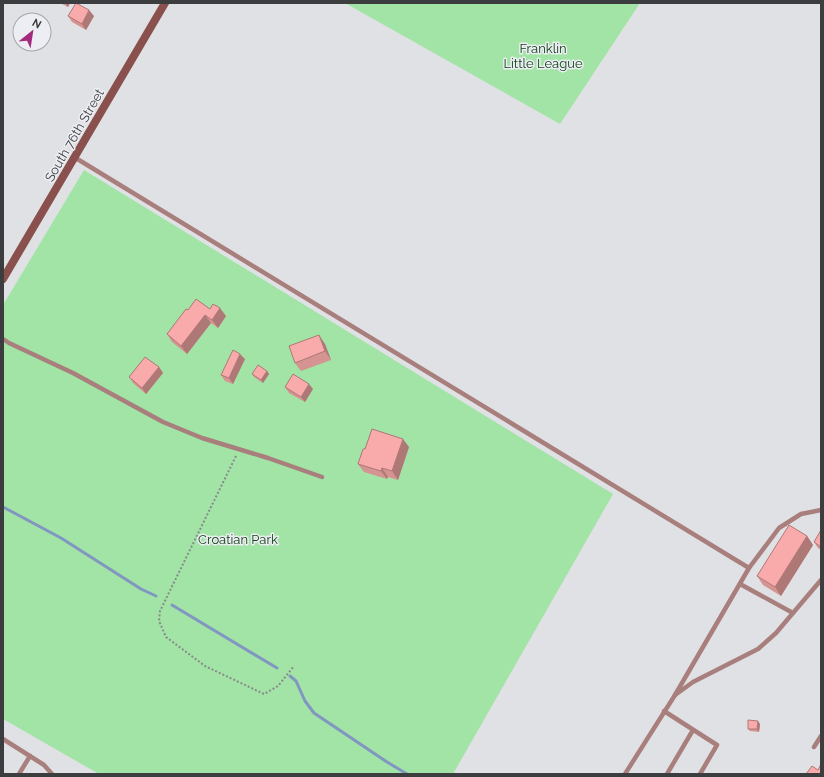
<svg xmlns="http://www.w3.org/2000/svg" width="824" height="777" viewBox="0 0 824 777" font-family="Raleway,sans-serif">
<style>
.green{fill:#a2e3a6}
.lines{fill:none;stroke-linecap:round;stroke-linejoin:round}
.stream{stroke:#8197c1;stroke-width:3}
.path{stroke:#898a8c;stroke-width:2;stroke-dasharray:2 2;stroke-linecap:butt}
.service{stroke:#a87f7c;stroke-width:4.5}
.secondary{stroke:#89504d;stroke-width:8}
.wall{fill:#d59392}
.shaded-wall{fill:#ae7877}
.building{fill:#f8abaa;stroke:#ae7877}
.labels{text-anchor:middle;stroke-width:3;stroke-linejoin:round;paint-order:stroke}
.park-label{font-size:13px;fill:#114219;stroke:#edeef3}
.street-label{font-size:13px;fill:#3c3d3e;stroke:#edeef3}
</style>
<rect width="100%" height="100%" fill="#e0e1e5"/>
<!-- green -->
<g class="green">
<path d="M345,3H640L560,124Z"/>
<path d="M84,170L613,494L453,774H99L3,719V305Z"/>
</g>
<g class="lines">
<!-- stream -->
<g class="stream">
<path d="M3,507L61,538L141,589L156,596"/>
<path d="M172,605L277,668"/>
<path d="M290,676L296,681L305,701L314,713L387,762L407,774"/>
</g>
<!-- path -->
<path class="path" d="M236,456L160,611L159,621L166,637L205,666L264,694L278,686L294,666"/>
<!-- service -->
<g class="service">
<path d="M74,157L749,568L675,695"/>
<path d="M3,339L9,343L73,373L163,422L202,438L268,458L322,477"/>
<path d="M749,568L779,528L801,514L821,510"/>
<path d="M740,584L793,613"/>
<path d="M664,711L717,745L700,774"/>
<path d="M3,739L44,765L52,774"/>
<path d="M814,747L821,736"/>
<path d="M19,774L30,756"/>
<path d="M625,774L675,695L693,682L758,649L776,633L821,580"/>
<path d="M667,774L693,730"/>
</g>
<!-- secondary -->
<path class="secondary" d="M3,279L165,3"/>
</g>
<!-- wall -->
<g class="wall">
<path d="M60,3H70L68,7Z"/>
<path d="M68,16H94L86,30L72,22Z"/>
<path d="M210,309L226,316L218,328L211,323L187,354L172,342L167,334L188,310Z"/>
<path d="M325,344L331,360L301,371L295,363Z"/>
<path d="M245,359L233,384L225,381L221,375Z"/>
<path d="M159,367L163,373L146,394L133,383L129,377Z"/>
<path d="M267,371L269,374L263,383L254,377L252,374Z"/>
<path d="M285,387L313,389L305,402L289,393Z"/>
<path d="M409,447L398,480L388,477L387,479L364,472L358,464L365,449Z"/>
<path d="M821,530V550L818,548L814,542Z"/>
<path d="M807,536L813,545L781,596L763,585L757,576Z"/>
<path d="M760,724L759,732L750,731L748,729Z"/>
</g>
<!-- shaded-wall -->
<g class="shaded-wall">
<path d="M65,3H70L68,7Z"/>
<path d="M89,10L94,16L86,30L82,24Z"/>
<path d="M220,308L226,316L218,328L212,320Z"/>
<path d="M205,315L211,323L187,354L181,346Z"/>
<path d="M319,335L325,344L331,360L325,351Z"/>
<path d="M240,354L245,359L233,384L229,378Z"/>
<path d="M159,367L163,373L146,394L142,388Z"/>
<path d="M267,371L269,374L263,383L261,380Z"/>
<path d="M309,384L313,389L305,402L301,397Z"/>
<path d="M403,439L409,447L398,480L392,471Z"/>
<path d="M382,468L388,477L387,479L381,471Z"/>
<path d="M807,536L813,545L781,596L775,587Z"/>
<path d="M758,721L760,724L759,732L757,729Z"/>
</g>
<!-- building -->
<g class="building">
<path d="M76,3L89,10L82,24L68,16Z"/>
<path d="M196,299L210,309L213,304L220,308L212,320L205,315L181,346L167,334L186,309L188,310Z"/>
<path d="M319,335L325,351L295,363L289,346Z"/>
<path d="M233,350L240,354L229,378L221,375Z"/>
<path d="M145,357L159,367L142,388L129,377Z"/>
<path d="M258,365L267,371L261,380L252,374Z"/>
<path d="M293,374L309,384L301,397L285,387Z"/>
<path d="M372,429L403,439L392,471L382,468L381,471L358,464L363,449H365Z"/>
<path d="M789,525L807,536L775,587L757,576Z"/>
<path d="M821,530V547L814,542Z"/>
<path d="M748,720L758,721L757,729H748Z"/>
<path d="M821,764V774H806L812,766L818,770Z"/>
</g>
<g class="labels">
<!-- park labels -->
<g class="park-label">
<text x="543" y="53">Franklin<tspan x="543" dy="15">Little League</tspan></text>
<text x="238" y="544">Croatian Park</text>
</g>
<!-- street labels -->
<g class="street-label">
<text transform="translate(74 135) rotate(-60)" y="5">South 76th Street</text>
</g>
</g>
<!-- border -->
<rect width="824" height="777" fill="none" stroke="#3c3d3e" stroke-width="8"/>
<!-- north arrow -->
<g transform="translate(32 32) rotate(30)"><circle r="19" fill="#edeef3" stroke="#a6a7ab"/>
<path d="M0-3L7 15L0 10L-7 15Z" fill="#a5297d"/>
<text y="-6" font-size="11" font-weight="bold" text-anchor="middle" fill="#3c3d3e">N</text>
</g>
</svg>
